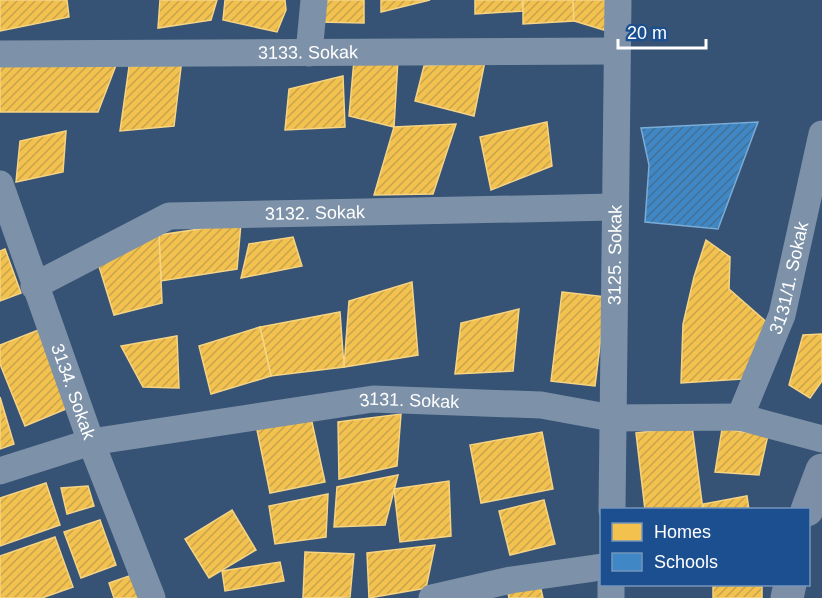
<svg xmlns="http://www.w3.org/2000/svg" width="822" height="598" viewBox="0 0 822 598" font-family="Arial,sans-serif">
<style>
.homes{fill:url(#homes-hatch);stroke:#f6d483;stroke-width:1.5}
.schools{fill:url(#schools-hatch);stroke:#79acd6;stroke-width:1.5}
.lines{fill:none;stroke-linecap:round;stroke-linejoin:round}
.minor{stroke:#7d92a8;stroke-width:27}
.primary{stroke:#7d8ea7;stroke-width:33}
.labels{text-anchor:middle;stroke-width:6;stroke-linejoin:round;paint-order:stroke}
.street-label{font-size:18px;fill:#fff;stroke:#1b4f8f}
</style>
<defs>
<pattern id="homes-hatch" width="6" height="6" patternUnits="userSpaceOnUse" patternTransform="scale(1.5)"><rect width="6" height="6" fill="#f2c14e"/><path d="M-1 1l2-2M0 6l6-6M5 7l2-2" fill="none" stroke="#c8a44e"/></pattern>
<pattern id="schools-hatch" width="6" height="6" patternUnits="userSpaceOnUse" patternTransform="scale(1.5)"><rect width="6" height="6" fill="#3f88c5"/><path d="M-1 1l2-2M0 6l6-6M5 7l2-2" fill="none" stroke="#447095"/></pattern>
</defs>
<rect width="100%" height="100%" fill="#365274"/>
<!-- homes -->
<g class="homes">
<path d="M0,0H67L69,17L0,31Z"/>
<path d="M160,0H217L211,20L158,28Z"/>
<path d="M225,0H285L286,10L277,32L223,20Z"/>
<path d="M318,0H364V23L318,22Z"/>
<path d="M381,0H430L381,12Z"/>
<path d="M475,0H522L523,11L475,14Z"/>
<path d="M523,0H573L574,21L523,24Z"/>
<path d="M573,0H609L607,31L574,21Z"/>
<path d="M182,59L174,126L120,131L129,67Z"/>
<path d="M398,59L394,127L349,116L354,60Z"/>
<path d="M0,60H118L98,112H0Z"/>
<path d="M485,61L474,116L415,101L424,66Z"/>
<path d="M343,76L345,127L285,130L289,89Z"/>
<path d="M547,122L552,166L491,190L480,137Z"/>
<path d="M456,124L433,194L374,195L394,127Z"/>
<path d="M66,131L63,172L16,182L20,141Z"/>
<path d="M241,223L237,269L161,281L159,235Z"/>
<path d="M159,235L162,303L114,315L97,260Z"/>
<path d="M293,237L302,266L241,278L249,244Z"/>
<path d="M706,240L730,257L729,289L770,325L742,379L681,383L683,324L694,277Z"/>
<path d="M5,249L21,293L0,301V251Z"/>
<path d="M412,282L418,355L344,367L349,301Z"/>
<path d="M562,292L606,297L595,386L551,381Z"/>
<path d="M519,309L513,371L455,374L461,323Z"/>
<path d="M340,312L344,367L271,376L260,327Z"/>
<path d="M260,327L271,376L211,394L199,346Z"/>
<path d="M41,329L73,406L25,426L0,364V345Z"/>
<path d="M822,334V381L810,398L789,385L803,335Z"/>
<path d="M177,336L179,388L143,387L121,346Z"/>
<path d="M0,397L14,444L0,449Z"/>
<path d="M310,413L325,482L270,493L256,425Z"/>
<path d="M401,414L397,466L339,479L338,422Z"/>
<path d="M692,426L703,510H645L636,433Z"/>
<path d="M722,429L768,435L759,475L715,472Z"/>
<path d="M542,432L553,489L481,503L470,445Z"/>
<path d="M398,475L385,525L334,527L337,487Z"/>
<path d="M449,481L451,536L400,542L394,489Z"/>
<path d="M46,483L60,525L0,546V498Z"/>
<path d="M88,486L94,506L67,514L61,488Z"/>
<path d="M328,494L326,537L275,544L269,506Z"/>
<path d="M747,496L749,510H704L703,504Z"/>
<path d="M544,500L555,544L510,555L499,511Z"/>
<path d="M232,510L256,550L209,578L185,539Z"/>
<path d="M100,520L116,565L81,578L64,532Z"/>
<path d="M55,537L73,587L42,598H0V556Z"/>
<path d="M435,545L426,588L369,598L367,553Z"/>
<path d="M305,552L354,554L350,597L303,598Z"/>
<path d="M280,562L284,581L225,591L222,571Z"/>
<path d="M138,573L146,598H114L109,583Z"/>
<path d="M539,581L543,598H509L507,589Z"/>
<rect x="713" y="584" width="49" height="14"/>
</g>
<!-- schools -->
<path class="schools" d="M758,122L718,229L645,222L649,165L641,128Z"/>
<g class="lines">
<!-- minor -->
<g class="minor">
<path d="M309,53L314,0"/>
<path id="s1" d="M0,54L616,51"/>
<path id="s2" d="M0,184L91,442L152,598"/>
<path id="s3" d="M34,286L169,216L614,207"/>
<path id="s4" d="M740,417L782,315L822,134"/>
<path id="s5" d="M0,471L91,442L373,399L541,405L612,418L740,417L822,439"/>
<path id="s6" d="M612,510L618,0"/>
<path d="M432,598L511,580L602,567"/>
<path d="M611,598V584"/>
</g>
<!-- primary -->
<g class="primary">
<path d="M807,510L822,470"/>
<path d="M787,598L790,584"/>
</g>
</g>
<g class="labels">
<!-- street labels -->
<g class="street-label">
<text dy="6" stroke="none"><textPath href="#s1" startOffset="308">3133. Sokak</textPath></text>
<text dy="6" stroke="none"><textPath href="#s3" startOffset="298">3132. Sokak</textPath></text>
<text dy="6" stroke="none"><textPath href="#s6" startOffset="255">3125. Sokak</textPath></text>
<text dy="6" stroke="none"><textPath href="#s4" startOffset="148">3131/1. Sokak</textPath></text>
<text dy="6" stroke="none"><textPath href="#s2" startOffset="220">3134. Sokak</textPath></text>
<text dy="6" stroke="none"><textPath href="#s5" startOffset="417">3131. Sokak</textPath></text>
</g>
</g>
<!-- legend -->
<rect x="600" y="508" width="210" height="78" fill="#1b4f8f" stroke="#7695bc" stroke-width="1.5"/>
<rect x="612" y="523" width="30" height="18" fill="#f2c14e" stroke="#7695bc" stroke-width="1.5"/>
<text x="654" y="538" font-size="18" fill="#ffffff">Homes</text>
<rect x="612" y="553" width="30" height="18" fill="#3f88c5" stroke="#7695bc" stroke-width="1.5"/>
<text x="654" y="568" font-size="18" fill="#ffffff">Schools</text>
<!-- scale -->
<path d="M618 39v9h88v-9" fill="none" stroke="#ffffff" stroke-width="3"/>
<text x="627" y="39" font-size="18" fill="#ffffff" stroke="#1b4f8f" stroke-width="4.5" paint-order="stroke">20 m</text>
</svg>
